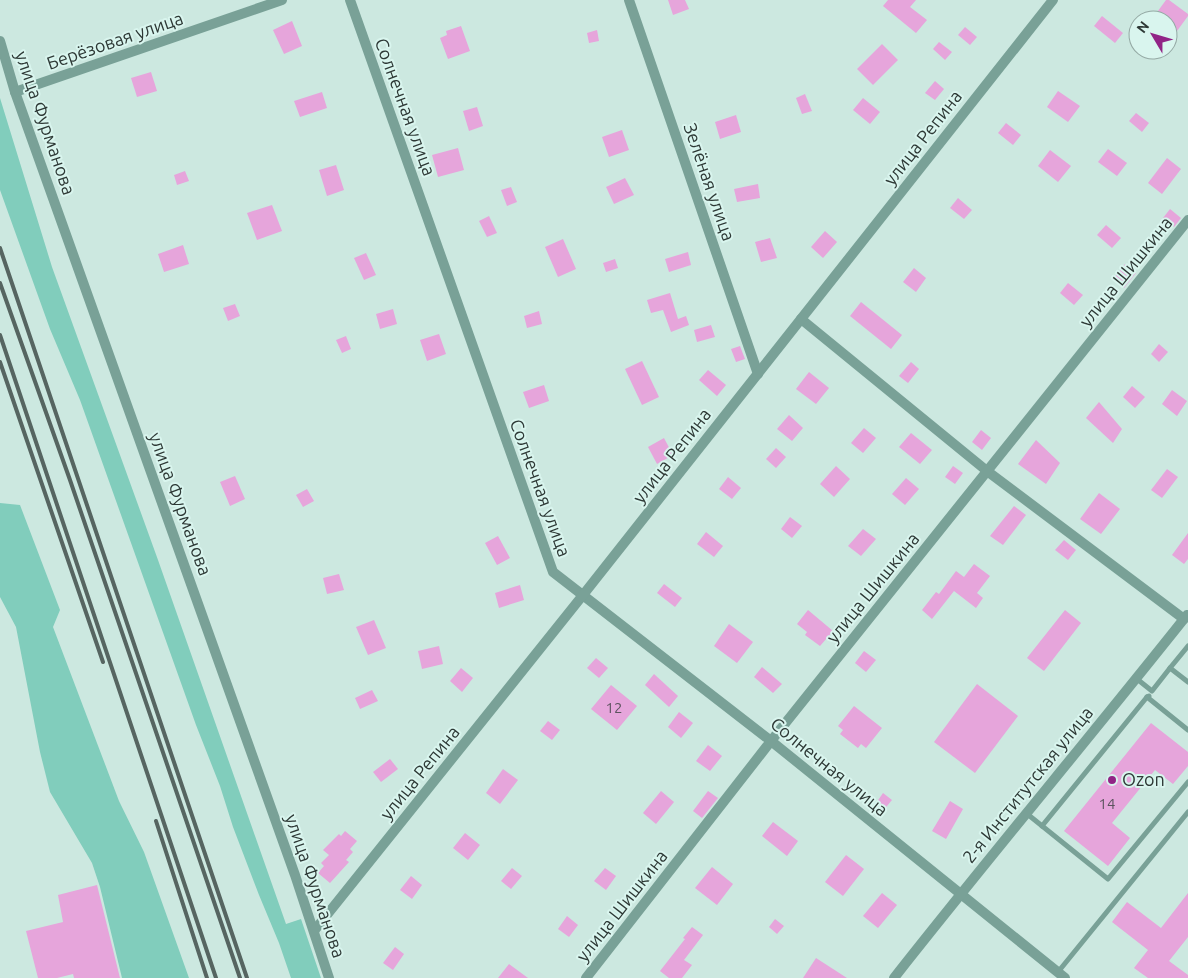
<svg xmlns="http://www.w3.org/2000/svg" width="1188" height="978" viewBox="0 0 1188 978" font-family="Ubuntu,sans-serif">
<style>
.green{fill:#81cdbc}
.building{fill:#e6a5db}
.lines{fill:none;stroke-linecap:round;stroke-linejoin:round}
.lane{stroke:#79a197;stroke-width:5}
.street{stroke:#79a197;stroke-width:10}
.rail{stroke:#566561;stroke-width:4}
.poi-dot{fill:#912486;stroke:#d9f5ee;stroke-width:2}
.labels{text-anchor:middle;stroke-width:4;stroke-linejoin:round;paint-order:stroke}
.number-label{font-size:15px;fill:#5b535e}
.street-label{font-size:18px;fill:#2d3835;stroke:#d9f5ee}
.poi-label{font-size:18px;fill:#2d3835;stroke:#d9f5ee;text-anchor:start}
</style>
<rect width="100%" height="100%" fill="#cce8e0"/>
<!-- green -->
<g class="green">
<path d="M0,98L52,267L158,560L286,924L301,919L321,978H291L279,943L259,895L233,827L220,786L196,725L80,400L50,329L0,190Z"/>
<path d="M0,503L20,505L60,610L53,627L119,801L144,852L189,978H122L100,887L92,863L50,792L40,752L16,627L0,597Z"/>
</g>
<!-- building -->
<g class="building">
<path d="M668,0H685L689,9L673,15Z"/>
<path d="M888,0H916L910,7L927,20L916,33L883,6Z"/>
<path d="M1166,0H1169L1188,14V16L1177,31L1168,24V20H1162L1155,15Z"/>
<path d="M1102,16L1123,33L1115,43L1094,26Z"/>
<path d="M292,21L302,46L284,54L273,30Z"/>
<path d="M461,26L470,51L448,59L440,38L447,35L446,31Z"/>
<path d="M965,27L977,37L970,45L958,35Z"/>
<path d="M597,30L599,41L589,43L587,33Z"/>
<path d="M939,42L952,52L945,60L933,49Z"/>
<path d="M882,44L898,60L873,85L857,69Z"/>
<path d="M151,72L157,91L137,97L131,78Z"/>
<path d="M935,81L944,89L935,100L925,93Z"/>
<path d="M1058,91L1080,106L1068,122L1047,107Z"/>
<path d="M322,92L327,108L300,117L294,101Z"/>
<path d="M805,94L812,111L802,114L796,98Z"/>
<path d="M863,98L880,112L870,124L853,110Z"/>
<path d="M477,107L483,126L469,131L463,111Z"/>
<path d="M1136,113L1149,123L1142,132L1129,121Z"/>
<path d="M736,115L741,132L720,139L715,122Z"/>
<path d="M1006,123L1021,135L1013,145L998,133Z"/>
<path d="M622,130L629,150L609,157L602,137Z"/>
<path d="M458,148L464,170L438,177L432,155Z"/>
<path d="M1108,149L1127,163L1117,176L1098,162Z"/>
<path d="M1050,150L1071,166L1058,182L1038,166Z"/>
<path d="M1167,158L1181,169L1162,194L1148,183Z"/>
<path d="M336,165L344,190L327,196L319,170Z"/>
<path d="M185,171L189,181L177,185L174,175Z"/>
<path d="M625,178L634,195L614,204L606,187Z"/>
<path d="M758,184L760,198L737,202L734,189Z"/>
<path d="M511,187L517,202L507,206L501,190Z"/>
<path d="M958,198L972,210L964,219L950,208Z"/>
<path d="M272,205L282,231L257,240L247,213Z"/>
<path d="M1170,209L1181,218L1174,227L1163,218Z"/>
<path d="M489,216L497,233L487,237L479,221Z"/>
<path d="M1106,225L1121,238L1112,248L1097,235Z"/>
<path d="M825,231L837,242L823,258L811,247Z"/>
<path d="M770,238L777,258L761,262L755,242Z"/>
<path d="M563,239L576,269L558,277L545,247Z"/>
<path d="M183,245L189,264L164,272L158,254Z"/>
<path d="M688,252L691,265L669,272L665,259Z"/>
<path d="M366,253L376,275L364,280L354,258Z"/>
<path d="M615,259L618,268L606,272L603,263Z"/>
<path d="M1125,264L1136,273L1124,288L1113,279Z"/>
<path d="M914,268L926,278L916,292L903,282Z"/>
<path d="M1068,283L1083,295L1074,305L1060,293Z"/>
<path d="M670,293L678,319L686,316L689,325L671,332L663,310L651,313L647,300Z"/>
<path d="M861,302L902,335L891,349L850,316Z"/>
<path d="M235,304L240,316L228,321L223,308Z"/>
<path d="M393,309L397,324L380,329L376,314Z"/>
<path d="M539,311L542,324L527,328L524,316Z"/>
<path d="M711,325L715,337L697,342L694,330Z"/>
<path d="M439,334L446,354L427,361L420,340Z"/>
<path d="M346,336L351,349L342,353L336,340Z"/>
<path d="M1159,344L1168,352L1159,362L1151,354Z"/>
<path d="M740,346L745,359L736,362L731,349Z"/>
<path d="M642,361L659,397L642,405L625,369Z"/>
<path d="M911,362L919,369L908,383L899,376Z"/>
<path d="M708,370L726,385L717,396L699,380Z"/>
<path d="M809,372L829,388L816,404L796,389Z"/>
<path d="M544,385L549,401L529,408L523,392Z"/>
<path d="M1132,386L1145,397L1135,408L1123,397Z"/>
<path d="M1172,390L1187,401L1177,416L1162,404Z"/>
<path d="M1099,402L1122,429L1113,443L1086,418Z"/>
<path d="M789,415L803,428L792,441L777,429Z"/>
<path d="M864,428L876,438L863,453L851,443Z"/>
<path d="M981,430L991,438L982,450L972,442Z"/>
<path d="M911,433L932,450L920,464L899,447Z"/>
<path d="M664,438L673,455L657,464L648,447Z"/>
<path d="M1036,440L1060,463L1046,484L1018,464Z"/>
<path d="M776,448L786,457L776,468L766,459Z"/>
<path d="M836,466L850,479L834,497L820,484Z"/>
<path d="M953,466L963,473L955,484L945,477Z"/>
<path d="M1167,469L1178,477L1162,498L1151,490Z"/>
<path d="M235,476L245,499L230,506L220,482Z"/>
<path d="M728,477L741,488L732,499L719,489Z"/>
<path d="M906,478L919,489L905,505L892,494Z"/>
<path d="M307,489L314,501L303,507L296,495Z"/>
<path d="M1099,493L1120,509L1101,534L1080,519Z"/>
<path d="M1014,506L1026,515L1003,545L990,536Z"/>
<path d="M790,517L802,526L792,538L781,529Z"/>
<path d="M863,529L876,539L861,556L848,546Z"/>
<path d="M706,532L723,546L714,557L697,544Z"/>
<path d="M1188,533V559L1184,564L1172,555Z"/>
<path d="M498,536L510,558L497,565L485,543Z"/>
<path d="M1064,540L1076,550L1068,560L1055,550Z"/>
<path d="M974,564L990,576L977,593L983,598L976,608L954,591L932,619L922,610L936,592L939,594L956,571L964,577Z"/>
<path d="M339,574L344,590L327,594L323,578Z"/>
<path d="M664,584L682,598L675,607L657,593Z"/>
<path d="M520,585L524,600L499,608L495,593Z"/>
<path d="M808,610L833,631L820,646L805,635L807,632L797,624Z"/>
<path d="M1065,610L1081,623L1044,671L1027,658Z"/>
<path d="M374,620L386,648L368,655L356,627Z"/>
<path d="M729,624L753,642L737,663L714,646Z"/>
<path d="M439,646L443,664L422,669L418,651Z"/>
<path d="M864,651L876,660L866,672L855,663Z"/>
<path d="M596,658L608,668L599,678L587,668Z"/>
<path d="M762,667L782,684L773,693L754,677Z"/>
<path d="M461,668L473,678L462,692L450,681Z"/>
<path d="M654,674L678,696L669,707L645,685Z"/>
<path d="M977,684L1018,716L975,773L934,742Z"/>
<path d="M611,685L637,706L617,730L591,709Z"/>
<path d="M372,690L378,701L360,709L355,698Z"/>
<path d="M854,706L882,728L866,748L861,744L858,748L840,734L843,730L838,726Z"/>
<path d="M679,712L693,723L681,738L668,727Z"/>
<path d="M548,721L560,730L552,740L540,731Z"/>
<path d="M1151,723L1188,752V766L1173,784L1155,770L1112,823L1130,838L1108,866L1064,831Z"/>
<path d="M708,745L722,756L710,771L696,761Z"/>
<path d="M390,759L398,769L381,782L373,772Z"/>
<path d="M503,769L518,780L500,804L486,793Z"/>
<path d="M661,791L674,802L656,824L643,813Z"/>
<path d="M708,791L718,798L702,818L693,811Z"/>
<path d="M883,793L892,800L882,812L874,806Z"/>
<path d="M950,801L963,809L946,839L932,831Z"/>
<path d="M773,822L798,841L787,856L762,836Z"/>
<path d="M345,831L357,841L350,849L353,852L346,860L349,862L330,883L318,873L324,866L321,863L329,855L323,850L339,834L341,836Z"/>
<path d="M465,833L480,845L468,860L453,848Z"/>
<path d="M846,855L864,869L843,896L825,882Z"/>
<path d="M712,867L733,884L717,905L695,888Z"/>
<path d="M512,868L522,876L511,889L501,881Z"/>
<path d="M605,868L616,876L606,890L594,881Z"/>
<path d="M411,876L422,885L412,899L400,890Z"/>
<path d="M97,885L120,978H74L73,974L57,978H38L26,931L63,922L58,895Z"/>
<path d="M882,893L897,905L878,928L863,916Z"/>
<path d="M1188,893V937L1169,961L1188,975V978H1148L1134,968L1148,950L1112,922L1127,902L1161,928Z"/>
<path d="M567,916L578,925L569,937L558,929Z"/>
<path d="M775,919L784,926L777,934L769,927Z"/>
<path d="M692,927L703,935L684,960L692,965L682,978H669L660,971L685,939L683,938Z"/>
<path d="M395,947L404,954L393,970L383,963Z"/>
<path d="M816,958L847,978H803Z"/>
<path d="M509,964L528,978H498Z"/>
</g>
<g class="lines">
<!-- lane -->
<g class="lane">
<path d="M1170,668L1188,646"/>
<path d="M1137,679L1152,691L1170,668L1188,682"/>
<path d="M1149,696L1147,697L1188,730"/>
<path d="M1026,813L1108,879L1188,782"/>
<path d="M1042,826L1147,697"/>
<path d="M1058,972L1188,812"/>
</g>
<!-- street -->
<g class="street">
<path d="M350,0L553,572L771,741L1065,978"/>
<path d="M629,0L758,374"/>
<path d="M0,41L15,92L295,875L329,978"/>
<path d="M15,92L282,0"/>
<path d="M801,319L987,471L1184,619"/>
<path d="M314,931L583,595L1053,0"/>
<path d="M586,978L771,741L1188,220"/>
<path d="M894,978C990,856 1090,737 1187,615"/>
</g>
<!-- rail -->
<g class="rail">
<path d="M0,248L247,978"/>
<path d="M0,283L70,480L240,978"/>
<path d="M0,335L216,978"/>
<path d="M0,362L103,662"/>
<path d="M156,821L207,978"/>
</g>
</g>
<!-- markers -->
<circle class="poi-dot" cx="1112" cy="780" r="5"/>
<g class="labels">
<!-- number labels -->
<g class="number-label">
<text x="614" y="713">12</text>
<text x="1107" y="809">14</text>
</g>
<!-- street labels -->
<g class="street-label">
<text transform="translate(115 41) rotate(-19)" y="6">Берёзовая улица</text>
<text transform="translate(405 107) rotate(70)" y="6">Солнечная улица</text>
<text transform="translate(45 123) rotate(71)" y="6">улица Фурманова</text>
<text transform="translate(923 138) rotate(-52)" y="6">улица Репина</text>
<text transform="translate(709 182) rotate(71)" y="6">Зелёная улица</text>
<text transform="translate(1126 272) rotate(-51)" y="6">улица Шишкина</text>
<text transform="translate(672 456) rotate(-52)" y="6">улица Репина</text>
<text transform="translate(540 488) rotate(70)" y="6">Солнечная улица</text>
<text transform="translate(180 504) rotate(70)" y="6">улица Фурманова</text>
<text transform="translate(873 588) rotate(-51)" y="6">улица Шишкина</text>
<text transform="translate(829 767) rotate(39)" y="6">Солнечная улица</text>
<text transform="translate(420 773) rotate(-51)" y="6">улица Репина</text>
<text transform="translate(1028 785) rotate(-51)" y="6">2-я Институтская улица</text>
<text transform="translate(315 886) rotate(71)" y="6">улица Фурманова</text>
<text transform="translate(622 906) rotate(-52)" y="6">улица Шишкина</text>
</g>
<!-- poi labels -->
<g class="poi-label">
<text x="1122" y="786">Ozon</text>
</g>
</g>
<!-- north arrow -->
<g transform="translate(1153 35) rotate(308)"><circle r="24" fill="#d9f5ee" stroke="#94a9a4"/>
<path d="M0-4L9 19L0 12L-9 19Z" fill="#912486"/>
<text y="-8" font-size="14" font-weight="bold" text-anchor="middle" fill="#2d3835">N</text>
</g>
</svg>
